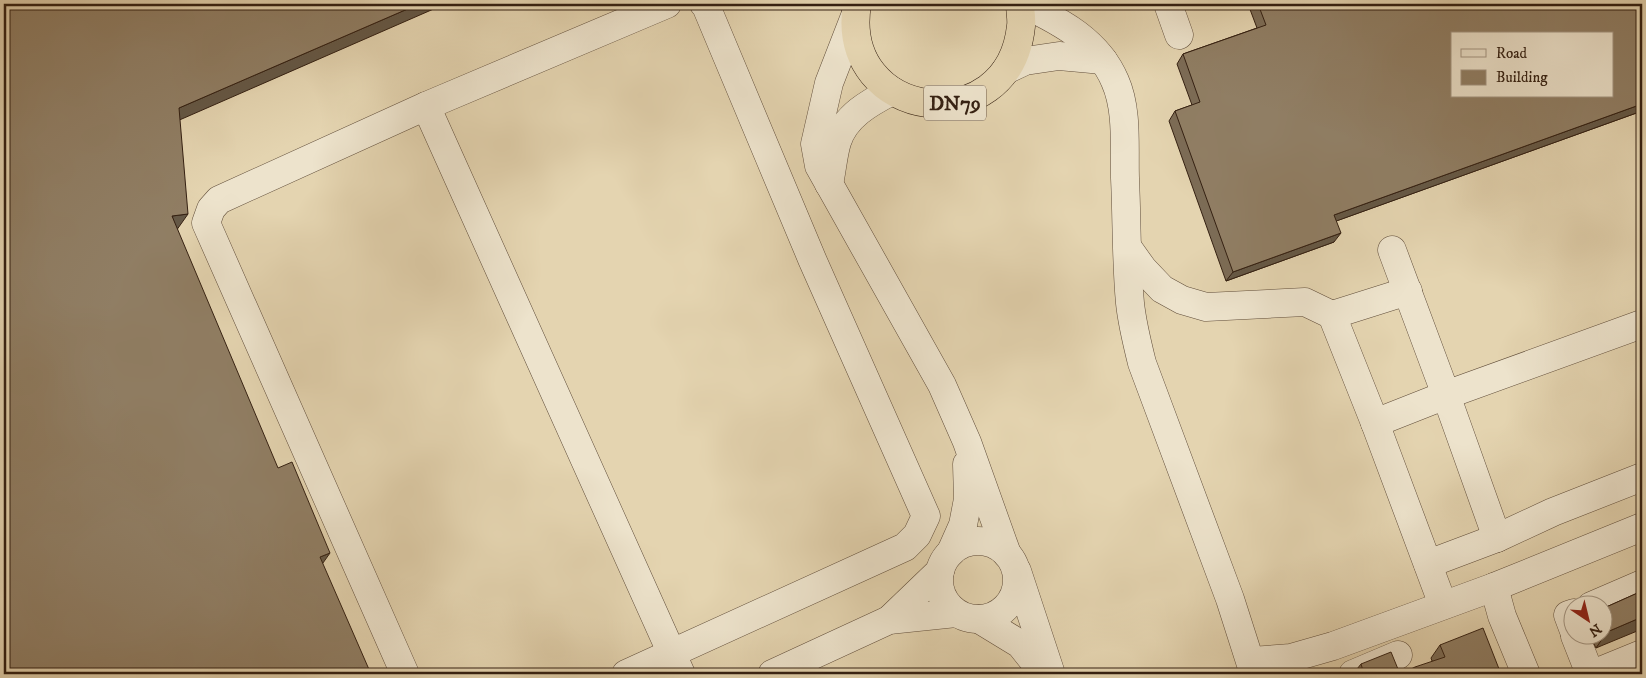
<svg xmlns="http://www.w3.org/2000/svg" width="1646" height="678" viewBox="0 0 1646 678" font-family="'IM FELL DW Pica',serif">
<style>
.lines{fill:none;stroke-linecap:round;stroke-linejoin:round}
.minor-casing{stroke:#604d3a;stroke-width:29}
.highway-casing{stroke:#342012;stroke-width:29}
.minor{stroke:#ede3cc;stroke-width:28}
.highway{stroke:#e4d4b0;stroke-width:28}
.wall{fill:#7c6c56;stroke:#342012}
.shaded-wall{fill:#655846;stroke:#342012}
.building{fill:#907e64;stroke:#342012;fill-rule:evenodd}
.labels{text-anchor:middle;stroke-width:4;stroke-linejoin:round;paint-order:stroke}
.shield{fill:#ede3cc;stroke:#6c5a4a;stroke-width:1}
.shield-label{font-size:20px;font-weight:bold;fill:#342012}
</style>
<rect width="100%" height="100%" fill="#e4d4b0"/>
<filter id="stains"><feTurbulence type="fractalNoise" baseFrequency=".004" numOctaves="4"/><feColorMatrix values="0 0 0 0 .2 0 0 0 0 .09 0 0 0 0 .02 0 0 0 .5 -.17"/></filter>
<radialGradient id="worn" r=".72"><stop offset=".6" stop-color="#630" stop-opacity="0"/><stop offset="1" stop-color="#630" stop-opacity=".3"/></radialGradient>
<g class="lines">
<!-- minor casing -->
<g class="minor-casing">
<g id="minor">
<path d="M1024,4C1061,22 1098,41 1115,81C1128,110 1124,147 1125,178C1127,220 1126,262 1130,303C1132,323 1137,343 1142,363L1230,599L1254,674"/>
<path d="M1168,4L1179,35"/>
<path d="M855,16L829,83L815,144L819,166L942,385L967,442L1007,554"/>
<path d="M1006,70L1025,61L1059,56L1103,60"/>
<path d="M426,106L681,674"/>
<path d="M829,184C832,171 833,155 837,142C845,116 869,103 892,91"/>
<path d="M1128,248L1143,269L1162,289L1182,300L1206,307L1305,302L1332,315L1375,423L1443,605"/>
<path d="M1392,250L1446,395L1642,324"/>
<path d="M1332,315L1408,291"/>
<path d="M1375,423L1446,395L1497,538L1553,512L1642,477"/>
<circle cx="978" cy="580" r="39"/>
<path d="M951,552L963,525L968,499L967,464"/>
<path d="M1428,564L1497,538"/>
<path d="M1017,571L1051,674"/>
<path d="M1494,587L1502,616L1526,674"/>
<path d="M1591,606L1642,584"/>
<path d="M1574,613L1568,615L1574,631"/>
<path d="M979,619L1020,644L1044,674"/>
<path d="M889,620L940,571"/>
<path d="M1575,636L1590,674"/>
<path d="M1251,661L1291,658L1333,646L1494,587L1642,527"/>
<path d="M405,674L206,223L211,209L219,200L426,106L667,4"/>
<path d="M626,674L905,547L917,535L926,516L812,259L706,6L704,4"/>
<path d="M772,674L889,620L956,613"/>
<path d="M1353,674L1398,655"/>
<path d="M1593,674L1642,654"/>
</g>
</g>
<!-- highway casing -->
<g class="highway-casing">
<path id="highway" d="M857,4C838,122 1009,143 1021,26C1022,19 1020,11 1020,4"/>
</g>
<!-- minor -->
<use href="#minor" class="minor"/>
<!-- highway -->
<use href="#highway" class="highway"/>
</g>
<!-- wall -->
<g class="wall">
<path d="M1248,4H1642V111L1336,221L1334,242L1226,281L1169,121L1175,111L1192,105L1177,64L1183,54L1257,28Z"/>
<path d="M1642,591L1596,648L1590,636H1604V608Z"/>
<path d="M1440,645L1501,674L1432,661L1431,658Z"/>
<path d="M1361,664L1400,674H1353Z"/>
</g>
<!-- shaded-wall -->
<g class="shaded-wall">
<path d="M419,4H445L168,125L179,108Z"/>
<path d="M1642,104V111L1328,224L1334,215Z"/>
<path d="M188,214L176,231L172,216Z"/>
<path d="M1341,233L1334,242L1226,281L1233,272Z"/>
<path d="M330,553L318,570L320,557Z"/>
<path d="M1642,617V629L1596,648L1607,632Z"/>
</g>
<!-- building -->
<g class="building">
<path d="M4,4H419L179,108L188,214L172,216L278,468L292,462L330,553L320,557L371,674H4Z"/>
<path d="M1258,4H1642V104L1334,215L1341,233L1233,272L1175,111L1200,102L1183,54L1266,25ZM1452,34H1612V96H1452Z"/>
<path d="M1642,591V617L1607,632L1604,622V608Z"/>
<path d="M1483,628L1501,674H1401L1415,667L1445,657L1440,645Z"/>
<path d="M1391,652L1400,674H1364L1361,664Z"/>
</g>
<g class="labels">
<!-- shield labels -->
<rect class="shield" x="924" y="85.5" width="62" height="35" rx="4"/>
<g class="shield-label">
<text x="955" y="110">DN79</text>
</g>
</g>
<!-- margin -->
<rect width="1646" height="678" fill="none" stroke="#e4d4b0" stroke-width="20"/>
<rect x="5" y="5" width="1636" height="668" fill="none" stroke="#342012" stroke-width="2.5"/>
<rect x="10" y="10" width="1626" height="658" fill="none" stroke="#342012"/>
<!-- legend -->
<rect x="1451" y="32" width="162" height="65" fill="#ede3cc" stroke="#a39582"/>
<rect x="1461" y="49" width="25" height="8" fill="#ede3cc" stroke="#a39582"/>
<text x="1496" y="58" font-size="15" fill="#342012">Road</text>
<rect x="1461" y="70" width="25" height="15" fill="#907e64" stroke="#a39582"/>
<text x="1496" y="82" font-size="15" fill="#342012">Building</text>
<!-- north arrow -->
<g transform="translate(1588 620) rotate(145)"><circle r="24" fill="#ede3cc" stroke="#a39582"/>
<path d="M0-4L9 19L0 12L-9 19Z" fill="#8f2418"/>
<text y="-8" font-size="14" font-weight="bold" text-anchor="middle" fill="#342012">N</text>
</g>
<rect width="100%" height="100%" filter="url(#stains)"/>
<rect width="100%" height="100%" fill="url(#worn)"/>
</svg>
